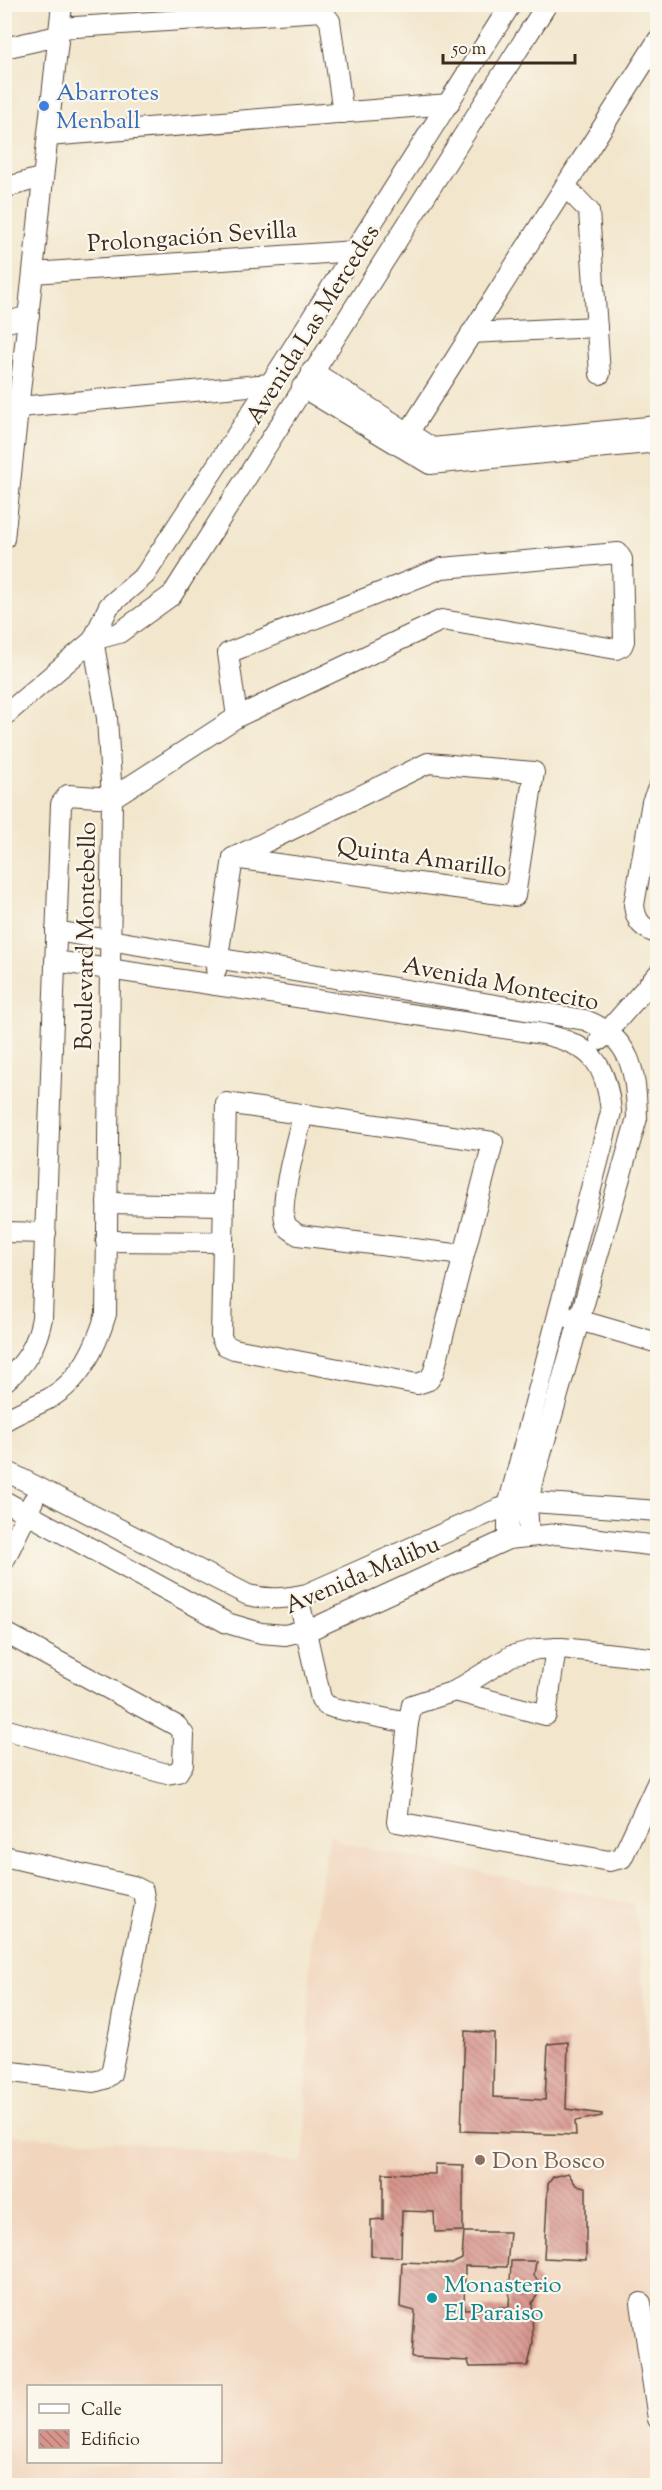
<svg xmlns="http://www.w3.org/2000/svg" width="662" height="2490" viewBox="0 0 662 2490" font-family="'Sorts Mill Goudy',serif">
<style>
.built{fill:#f1d5bd;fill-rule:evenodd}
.building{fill:url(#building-back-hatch)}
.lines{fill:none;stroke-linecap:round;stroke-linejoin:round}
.street-casing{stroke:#564638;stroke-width:22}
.street{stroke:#fff;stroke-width:20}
.shop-dot{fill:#3f7fe0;stroke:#fbf7ec;stroke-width:2}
.education-dot{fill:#8d6e63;stroke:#fbf7ec;stroke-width:2}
.culture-dot{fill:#0f9aa8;stroke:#fbf7ec;stroke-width:2}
.labels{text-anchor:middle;stroke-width:4.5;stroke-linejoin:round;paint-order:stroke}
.shop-label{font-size:24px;fill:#366cbe;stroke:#fbf7ec;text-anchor:start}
.street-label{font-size:24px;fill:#3b2a1e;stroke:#fbf7ec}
.education-label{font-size:24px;fill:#785e54;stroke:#fbf7ec;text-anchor:start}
.culture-label{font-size:24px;fill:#0d838f;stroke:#fbf7ec;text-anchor:start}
</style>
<defs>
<pattern id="building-back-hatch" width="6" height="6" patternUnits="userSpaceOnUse" patternTransform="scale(1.5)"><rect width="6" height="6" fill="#d7948c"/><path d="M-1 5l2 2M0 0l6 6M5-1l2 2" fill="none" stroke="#b07972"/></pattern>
</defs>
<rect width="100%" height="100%" fill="#fbf7ec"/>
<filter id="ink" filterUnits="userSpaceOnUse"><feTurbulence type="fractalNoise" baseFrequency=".0167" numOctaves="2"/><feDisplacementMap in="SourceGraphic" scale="12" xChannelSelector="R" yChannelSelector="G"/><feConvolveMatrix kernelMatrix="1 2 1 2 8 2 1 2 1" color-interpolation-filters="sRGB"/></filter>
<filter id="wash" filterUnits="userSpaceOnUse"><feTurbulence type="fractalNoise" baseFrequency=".008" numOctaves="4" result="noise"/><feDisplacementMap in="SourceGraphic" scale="24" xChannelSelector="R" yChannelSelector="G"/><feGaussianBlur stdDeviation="1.35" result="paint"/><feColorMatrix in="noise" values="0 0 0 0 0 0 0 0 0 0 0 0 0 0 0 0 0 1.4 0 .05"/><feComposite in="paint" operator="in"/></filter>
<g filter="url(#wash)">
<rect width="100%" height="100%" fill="#f2e6cc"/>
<!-- built -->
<path class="built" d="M330,1834L342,1843L634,1904L638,1931L658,2157L657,2485H5L4,2135L163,2145L301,2163L305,2146L311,1936ZM28,2386H220V2462H28Z"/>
<g id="blocks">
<!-- building -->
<g class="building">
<path d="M465,2031L494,2033L493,2097L545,2100L548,2044L568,2042L566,2109L602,2114V2116L575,2121L576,2135L461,2131Z"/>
<path d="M435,2164L463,2165V2231L435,2232L434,2212L402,2211L401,2257L371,2256V2220L383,2219V2173L435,2174Z"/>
<path d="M568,2173L576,2185L586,2187V2260L544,2258L548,2184L553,2177Z"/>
<path d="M464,2232H510L507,2267L465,2266L464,2309L509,2307L511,2261H536L534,2275L542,2288L532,2303L533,2343L528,2366L470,2367L468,2361L412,2358L415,2311L400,2307L402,2262L452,2264L462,2259Z"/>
</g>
</g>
</g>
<g filter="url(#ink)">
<use href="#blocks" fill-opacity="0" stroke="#564638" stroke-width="1.5"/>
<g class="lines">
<!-- street casing -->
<g class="street-casing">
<g id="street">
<path d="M322,11L330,21L343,113"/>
<path d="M60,28L322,11"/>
<path d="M4,48L58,36"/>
<path d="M48,136L449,104"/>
<path d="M565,186L589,211L600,374"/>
<path d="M4,188L43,177"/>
<path d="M33,273L355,251"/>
<path d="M4,323L29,316"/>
<path d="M471,333L597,327"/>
<path d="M312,371L432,448L658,426"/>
<path d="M302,387L430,464L658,442"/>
<path d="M19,407L270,384"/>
<path d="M400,446L658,40"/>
<path d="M4,539L62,4"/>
<path d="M93,640L119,633L172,595L547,4"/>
<path d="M4,716L93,640L109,606L145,575L270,384L511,4"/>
<path d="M428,763L534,772L515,896L233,858Z"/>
<path d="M658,788L652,802L634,905C636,923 643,928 658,934"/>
<path d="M112,798L237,717L442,620L616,649L622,646L624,641L622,559L618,553L442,568L228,653L237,717"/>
<path d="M56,931L585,1020C632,1038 636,1072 637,1118L527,1503L529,1536"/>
<path d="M55,961L543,1034C591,1045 606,1062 611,1112L508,1506V1539"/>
<path d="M216,970L233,858"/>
<path d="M600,1040L658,974"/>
<path d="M226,1103L493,1142L434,1371L429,1380L417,1384L234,1349L225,1345L221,1337Z"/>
<path d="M303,1114C298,1135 276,1210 287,1226C289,1229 295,1232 298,1235L463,1255"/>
<path d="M107,1203L223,1205"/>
<path d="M4,1232L46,1233"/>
<path d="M106,1241L223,1242"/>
<path d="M568,1317L658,1343"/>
<path d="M4,1382C26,1364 37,1345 42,1318L61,804L68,795L112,798"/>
<path d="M4,1421C19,1412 35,1406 50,1398C81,1380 96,1347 106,1314L112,798L107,718L93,640"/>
<path d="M4,1470L248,1595C269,1600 286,1599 307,1594L498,1509L517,1503L532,1502L658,1511"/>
<path d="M4,1501L227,1623L261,1633L285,1635L314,1628L508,1539L557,1534L658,1546"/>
<path d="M4,1561L33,1501"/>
<path d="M298,1596L321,1699L326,1705L334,1708L408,1723"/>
<path d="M4,1632L177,1726L184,1735L183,1764L178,1772L167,1774L4,1729"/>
<path d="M658,1659L562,1648L537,1649L511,1656L455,1691L412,1705L408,1723L397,1822L609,1861L622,1858L658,1781"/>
<path d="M455,1691L546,1715L556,1648"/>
<path d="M4,1856L133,1886L143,1891L145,1904L111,2074L104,2079L94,2082L4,2071"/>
<path d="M641,2303L658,2419"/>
</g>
</g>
<!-- street -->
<use href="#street" class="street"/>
</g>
</g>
<!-- markers -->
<circle class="shop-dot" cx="44" cy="106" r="6"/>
<circle class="education-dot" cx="480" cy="2160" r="6"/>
<circle class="culture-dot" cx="432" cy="2298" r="6"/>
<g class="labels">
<!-- shop labels -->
<g class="shop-label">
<text x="56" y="100">Abarrotes<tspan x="56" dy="28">Menball</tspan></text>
</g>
<!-- street labels -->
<g class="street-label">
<text transform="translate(192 236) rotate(-4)" y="8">Prolongación Sevilla</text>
<text transform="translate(312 324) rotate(-58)" y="8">Avenida Las Mercedes</text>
<text transform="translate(422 857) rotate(8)" y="8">Quinta Amarillo</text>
<text transform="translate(85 936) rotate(-89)" y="8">Boulevard Montebello</text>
<text transform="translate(501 983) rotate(11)" y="8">Avenida Montecito</text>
<text transform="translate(362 1574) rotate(-23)" y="8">Avenida Malibu</text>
</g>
<!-- education labels -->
<g class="education-label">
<text x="492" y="2168">Don Bosco</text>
</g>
<!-- culture labels -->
<g class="culture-label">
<text x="444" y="2292">Monasterio<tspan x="444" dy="28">El Paraiso</tspan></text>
</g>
</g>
<!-- margin -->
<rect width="662" height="2490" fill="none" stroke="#fbf7ec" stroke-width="24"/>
<!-- legend -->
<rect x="27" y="2385" width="195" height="78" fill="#fbf7ec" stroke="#aea59a" stroke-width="1.5"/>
<rect x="39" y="2404" width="30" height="9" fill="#ffffff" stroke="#aea59a" stroke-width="1.5"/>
<text x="81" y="2415" font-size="18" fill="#3b2a1e">Calle</text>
<rect x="39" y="2430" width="30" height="18" fill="url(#building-back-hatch)" stroke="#aea59a" stroke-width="1.5"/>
<text x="81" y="2445" font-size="18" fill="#3b2a1e">Edificio</text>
<!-- scale -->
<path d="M443 54v9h132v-9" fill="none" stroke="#3b2a1e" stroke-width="3"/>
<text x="452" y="54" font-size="18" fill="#3b2a1e" stroke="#fbf7ec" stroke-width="4.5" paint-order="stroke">50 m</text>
</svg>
